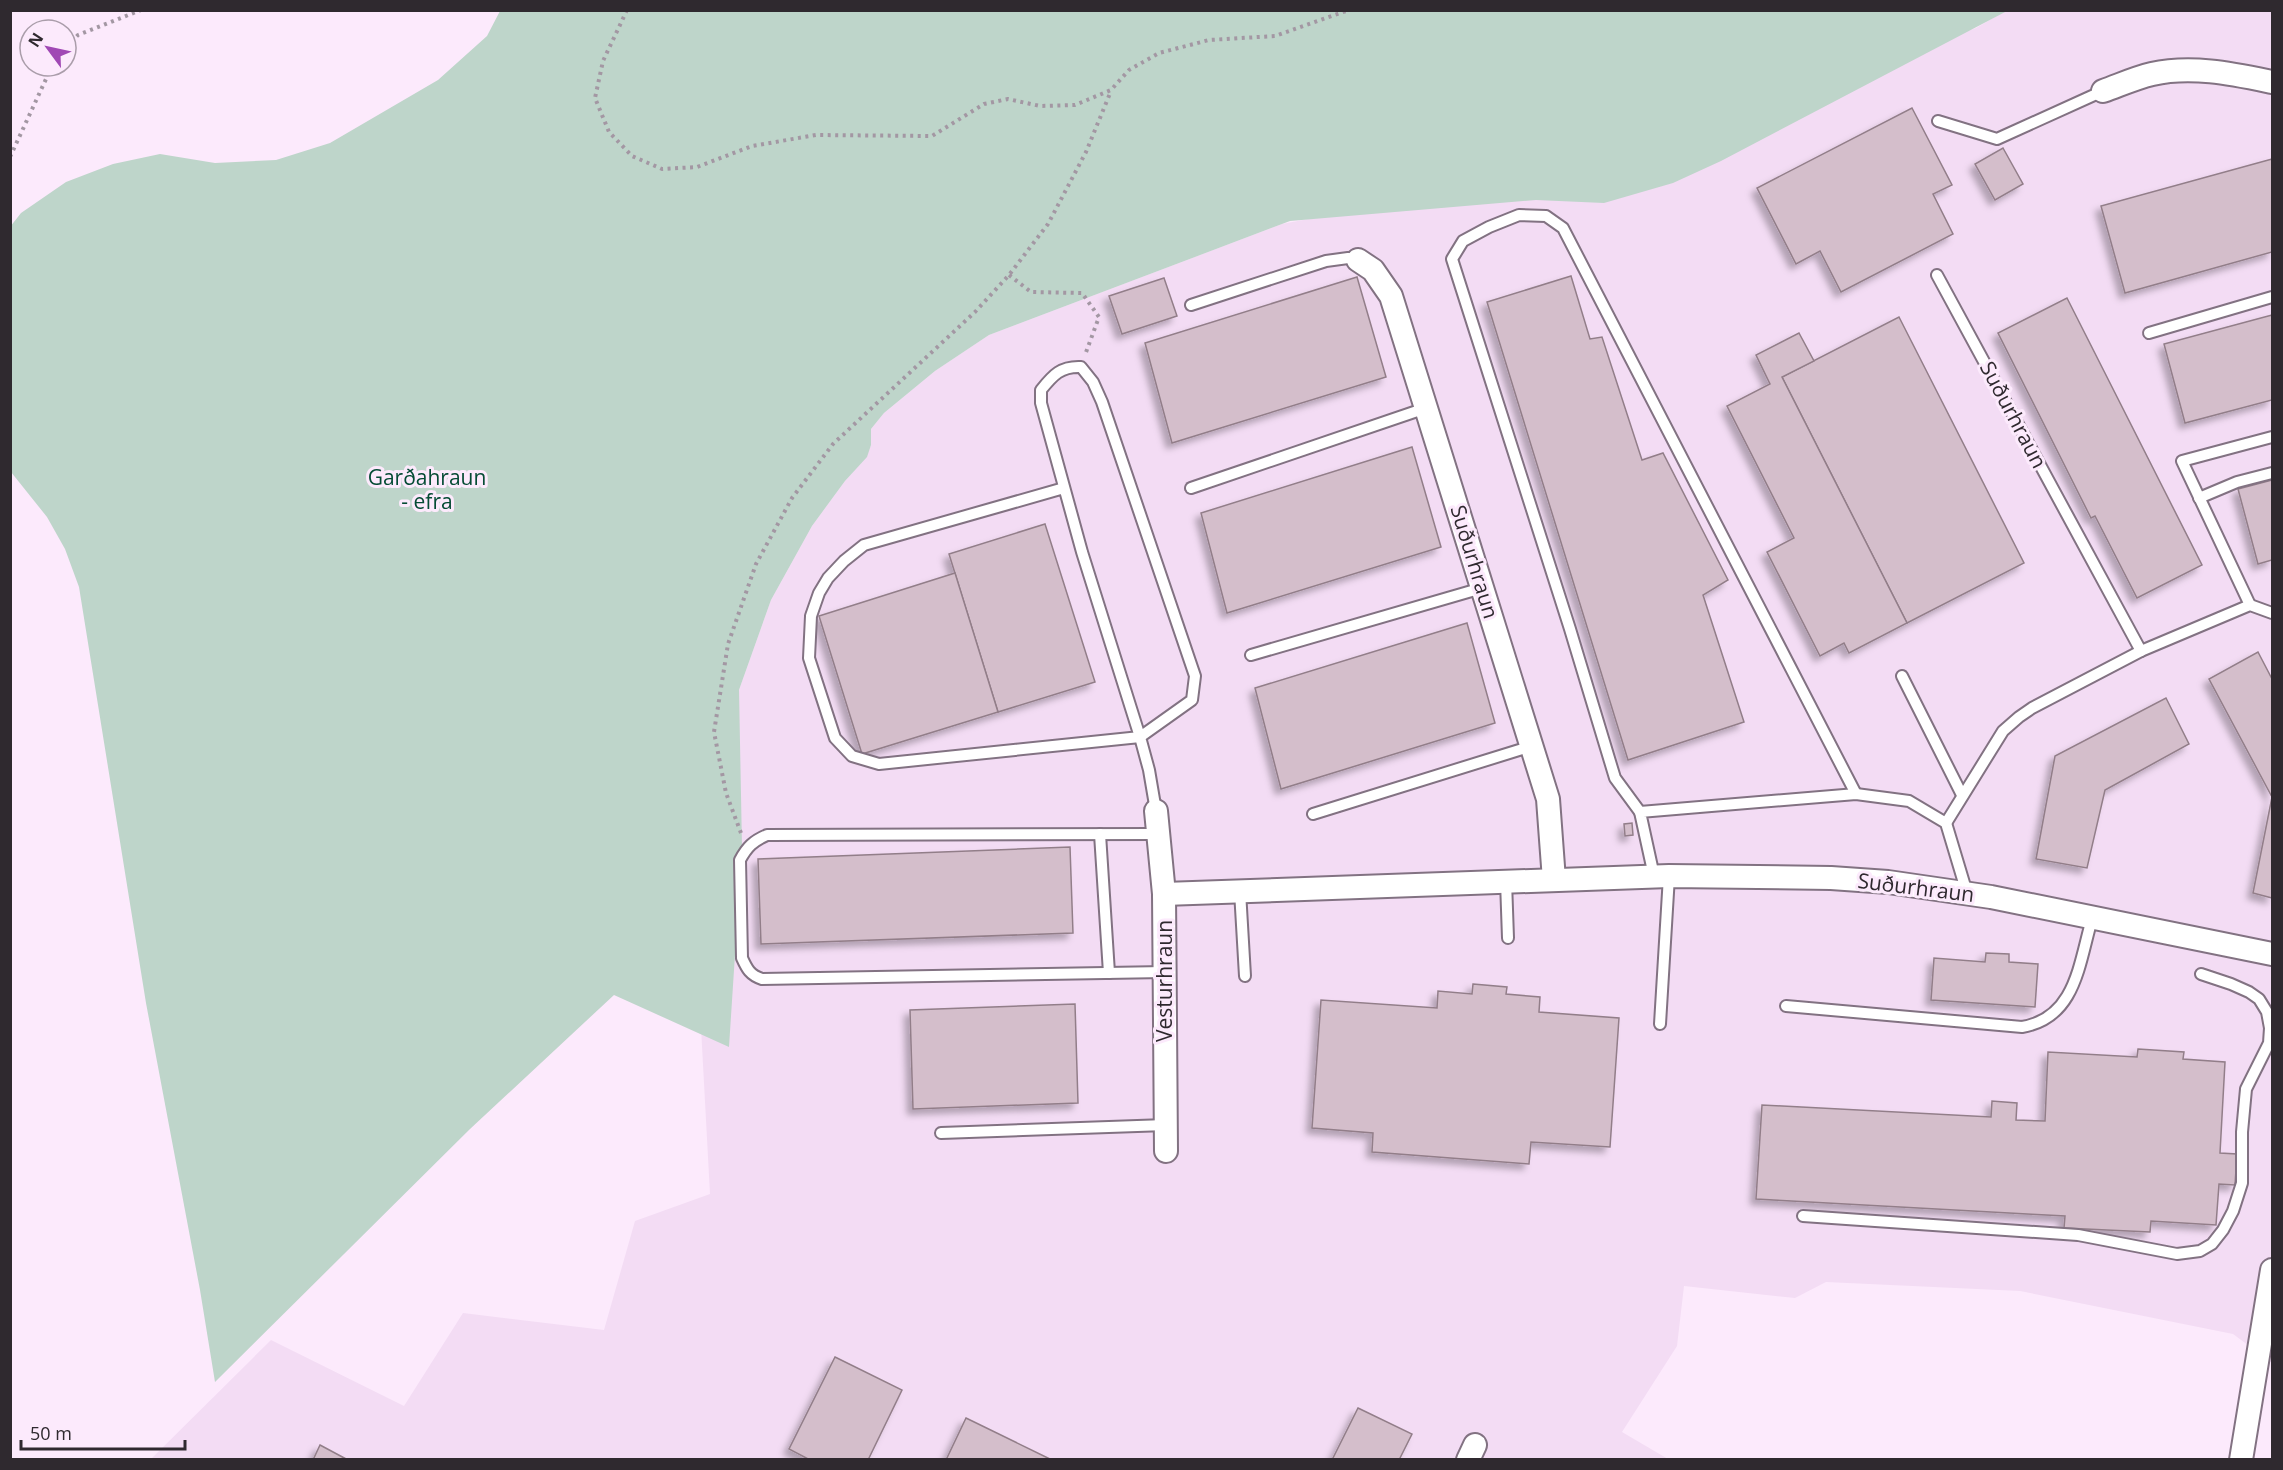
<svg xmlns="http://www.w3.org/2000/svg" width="2283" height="1470" viewBox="0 0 2283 1470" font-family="'Open Sans',sans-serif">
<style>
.built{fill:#f3dcf4}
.green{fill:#bed5ca}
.building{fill:#d4becb;stroke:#927e89;stroke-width:1.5;filter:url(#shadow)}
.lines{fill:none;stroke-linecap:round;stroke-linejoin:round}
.service-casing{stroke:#827282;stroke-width:14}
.minor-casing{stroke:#827282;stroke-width:26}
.path{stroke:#a397a3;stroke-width:4;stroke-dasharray:3 4.5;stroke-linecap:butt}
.service{stroke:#fff;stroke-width:10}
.minor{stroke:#fff;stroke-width:22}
.labels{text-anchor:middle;stroke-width:6;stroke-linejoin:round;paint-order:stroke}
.street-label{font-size:21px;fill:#2f292f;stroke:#fceafc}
.park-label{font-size:21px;fill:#044b34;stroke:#fceafc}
</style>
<defs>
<filter id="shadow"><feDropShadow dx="-5.5" dy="5.5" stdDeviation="3" flood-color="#0004"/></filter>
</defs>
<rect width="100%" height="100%" fill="#fceafc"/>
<!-- built -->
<path class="built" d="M2007,10L2272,11V1363L2233,1334L2020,1291L1826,1282L1795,1298L1684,1286L1677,1346L1622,1432L1668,1459L150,1460L271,1340L404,1406L463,1313L604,1330L635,1221L710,1194L694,898L739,752V690L771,600L812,526L845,481L866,457L871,445V429L884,413L935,371L989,335L1282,224L1539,175L1976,28Z"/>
<!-- green -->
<path class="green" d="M500,11H2007L1721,161L1673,183L1604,203L1536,200L1290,221L989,335L935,371L884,413L871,429V445L867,457L845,481L812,526L771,600L739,690L742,847L729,1047L614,995L470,1129L215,1382L200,1290L146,1003L79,587L65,549L47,517L11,472L10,227L21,213L66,182L113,164L160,154L215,163L276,160L330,143L438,80L487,36Z"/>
<!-- building -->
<g class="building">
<path d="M1912,108L1952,185L1933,194L1953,234L1841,292L1820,251L1796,264L1757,188Z"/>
<path d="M2003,148L2023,184L1995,200L1975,164Z"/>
<path d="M2272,159V252L2125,293L2101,206Z"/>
<path d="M1571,276L1590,339L1602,337L1642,460L1663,453L1728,580L1703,595L1744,722L1628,760L1487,302Z"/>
<path d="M1357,277L1386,377L1172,443L1145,343Z"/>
<path d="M1164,278L1177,316L1122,334L1109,296Z"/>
<path d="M2067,298L2202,565L2137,598L2095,516L2091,518L1998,333Z"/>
<path d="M2272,315V400L2185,423L2164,344Z"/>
<path d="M1899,317L2024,563L1907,623L1782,377Z"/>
<path d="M1799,333L1814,361L1782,377L1907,623L1849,653L1844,643L1820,656L1767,552L1794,538L1727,406L1770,384L1756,355Z"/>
<path d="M1412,447L1441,547L1227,613L1201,513Z"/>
<path d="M2272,480V560L2258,564L2238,489Z"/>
<path d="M1045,524L1095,682L998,712L949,554Z"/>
<path d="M955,573L998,712L862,754L819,616Z"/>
<path d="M1467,623L1495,723L1281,789L1255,688Z"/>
<path d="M2258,652L2272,679V898L2253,893L2272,797L2209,679Z"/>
<path d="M2166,698L2189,744L2105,790L2087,868L2036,859L2055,756Z"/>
<path d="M1632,823L1633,835L1625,836L1624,824Z"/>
<path d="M1070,847L1073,933L761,944L758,859Z"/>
<path d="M1986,953L2009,954V962L2038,964L2035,1007L1931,1000L1934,958L1985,962Z"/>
<path d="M1473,984L1507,987L1506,994L1540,997L1539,1012L1619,1018L1610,1147L1531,1142L1529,1164L1372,1152L1373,1133L1312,1128L1321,1000L1437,1008L1438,991L1472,994Z"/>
<path d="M1075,1004L1078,1103L913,1109L910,1010Z"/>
<path d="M2138,1049L2184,1052L2183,1059L2225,1062L2220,1153L2237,1154L2235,1185L2219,1184L2216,1225L2151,1221L2150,1232L2064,1228L2065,1216L1756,1199L1762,1105L1991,1117L1992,1101L2017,1103L2016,1120L2045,1121L2048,1052L2137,1057Z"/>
<path d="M835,1357L902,1390L868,1460H810L789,1449Z"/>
<path d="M1358,1408L1412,1434L1399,1460H1332Z"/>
<path d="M966,1418L1050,1459V1460H946Z"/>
<path d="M320,1445L348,1460H313Z"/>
</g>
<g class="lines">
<!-- service casing -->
<g class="service-casing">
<g id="service">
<path d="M1938,121L1997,139L2103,91"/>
<path d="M1937,275L2141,651"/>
<path d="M1191,305L1326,261L1348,258L1358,260"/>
<path d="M2149,333L2272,297"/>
<path d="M1064,488L864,545L844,561L828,578L819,593L811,616L809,658L835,738L852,756L879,764L1140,737L1192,700L1195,676L1102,402L1093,382L1081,367C1061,366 1053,375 1041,390V403L1082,552L1140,737L1149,770L1156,811"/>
<path d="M1191,488L1426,408"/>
<path d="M2199,498L2237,482L2272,473"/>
<path d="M2250,605L2182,461L2272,437"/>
<path d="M1251,655L1482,588"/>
<path d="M1902,676L1962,795"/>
<path d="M1640,812L1615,778L1570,629L1452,259L1463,241L1489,227L1519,215L1546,216L1563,228L1856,794"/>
<path d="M1313,814L1532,746"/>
<path d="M1946,823L2003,731L2019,717L2032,708L2141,651L2250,605L2272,613"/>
<path d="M1100,834L1109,973"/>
<path d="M1159,834L767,835C753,841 747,847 740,860L742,958C747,969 750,975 762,979L1165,972"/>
<path d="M1654,876L1640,812L1856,794L1909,801L1946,823L1967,893"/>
<path d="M1506,881L1508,938"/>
<path d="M1240,891L1245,976"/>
<path d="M1786,1006L2022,1027C2076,1018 2079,963 2092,919"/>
<path d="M1660,1024L1669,876"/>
<path d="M941,1133L1166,1125"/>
<path d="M1803,1216L2078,1235L2177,1254L2200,1251L2212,1244L2223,1230L2233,1211L2242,1183V1132L2246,1089L2269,1043L2270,1028L2267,1012L2259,999L2249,992L2231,984L2201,974"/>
</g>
</g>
<!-- minor casing -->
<g class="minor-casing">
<g id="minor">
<path d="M2103,91C2120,85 2135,78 2152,74C2192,65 2233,74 2272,82"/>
<path d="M1358,260L1373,270L1391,296L1548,799L1554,880"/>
<path d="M1156,811L1164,894L1166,1151"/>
<path d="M1164,894L1669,876L1831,878L1888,882L1991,897L2272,954"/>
<path d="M1468,1460L1475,1445"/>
<path d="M2241,1460L2272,1270"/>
</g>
</g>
<!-- path -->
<g class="path">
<path d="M627,10L603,61L595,98L609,132L632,156L662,169L697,167L752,146L816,135L932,136L984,104L1008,99L1040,106L1075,105L1111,90L1129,70L1159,53L1209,40L1275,36L1349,10"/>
<path d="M66,47L78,35L141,10"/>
<path d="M10,157L52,66"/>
<path d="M1009,275L1031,292L1082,293L1099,317L1085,355"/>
<path d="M741,833L726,793L714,732L728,644L756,564L792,498L833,444L975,312L1009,275L1048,224L1086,152L1111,91"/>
</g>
<!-- service -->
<use href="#service" class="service"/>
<!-- minor -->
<use href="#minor" class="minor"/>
</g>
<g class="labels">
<!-- street labels -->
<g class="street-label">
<text transform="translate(2013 415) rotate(62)" y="7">Suðurhraun</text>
<text transform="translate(1474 562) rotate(73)" y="7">Suðurhraun</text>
<text transform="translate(1916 888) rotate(7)" y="7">Suðurhraun</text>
<text transform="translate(1165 981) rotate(-90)" y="7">Vesturhraun</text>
</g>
<!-- park labels -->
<g class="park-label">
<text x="427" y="485">Garðahraun<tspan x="427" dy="24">- efra</tspan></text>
</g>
</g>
<!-- border -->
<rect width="2283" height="1470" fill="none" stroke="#2f292f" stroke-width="24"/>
<!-- north arrow -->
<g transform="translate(48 48) rotate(303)"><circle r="28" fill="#fceafc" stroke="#aa9daa" stroke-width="1.5"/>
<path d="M0-4.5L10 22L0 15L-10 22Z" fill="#a048b4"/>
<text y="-9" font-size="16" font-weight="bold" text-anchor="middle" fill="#2f292f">N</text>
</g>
<!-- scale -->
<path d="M21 1440v9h164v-9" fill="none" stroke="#2f292f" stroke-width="3"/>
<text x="30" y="1440" font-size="18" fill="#2f292f" stroke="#fceafc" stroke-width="4.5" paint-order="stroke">50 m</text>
</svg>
